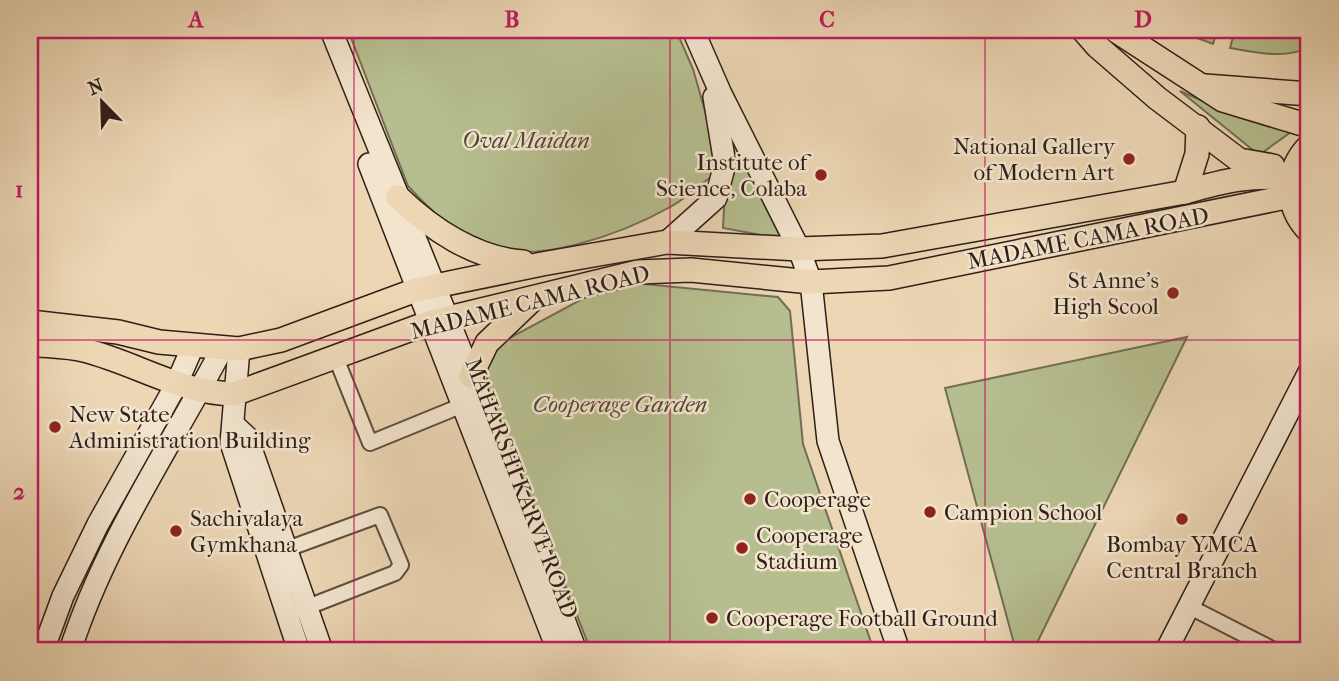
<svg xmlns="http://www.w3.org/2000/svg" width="1339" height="681" viewBox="0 0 1339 681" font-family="'IM FELL French Canon',serif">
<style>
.green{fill:#b6be8f;stroke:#726e54;stroke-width:2}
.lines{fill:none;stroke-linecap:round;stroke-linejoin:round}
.street-casing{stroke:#5e4d3f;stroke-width:18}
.secondary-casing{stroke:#2e1f18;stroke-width:24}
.primary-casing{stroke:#2e1f18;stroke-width:26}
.street{stroke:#f3e4ce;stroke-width:14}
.secondary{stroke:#f3e4ce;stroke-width:21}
.primary{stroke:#ecd6b4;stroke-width:23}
.grid{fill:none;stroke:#c2185b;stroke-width:2;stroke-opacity:0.55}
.poi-dot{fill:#8f2418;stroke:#f3e4ce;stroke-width:2.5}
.labels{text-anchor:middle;stroke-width:5;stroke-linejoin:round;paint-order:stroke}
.park-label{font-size:23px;font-style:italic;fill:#504736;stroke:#f3e4ce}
.poi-label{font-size:23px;fill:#2e1f18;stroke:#f3e4ce;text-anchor:start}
.street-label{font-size:23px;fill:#2e1f18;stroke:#f3e4ce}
.neatline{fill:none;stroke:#c2185b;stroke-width:2.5}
.grid-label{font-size:23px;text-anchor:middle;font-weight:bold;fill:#c2185b}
</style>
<rect width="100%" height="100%" fill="#ecd6b4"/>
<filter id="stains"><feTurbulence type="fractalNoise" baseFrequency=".00286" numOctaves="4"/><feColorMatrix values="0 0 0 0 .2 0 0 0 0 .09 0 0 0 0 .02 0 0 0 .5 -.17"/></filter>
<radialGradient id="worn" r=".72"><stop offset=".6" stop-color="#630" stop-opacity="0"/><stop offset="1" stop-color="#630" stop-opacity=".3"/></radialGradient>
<!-- green -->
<g class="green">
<path d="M348,30H676L693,69L715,146L711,177C698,186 686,198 672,206C624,233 531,269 478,243C451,230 428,208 408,186Z"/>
<path d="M1176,30H1217L1213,44Z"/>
<path d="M1235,30H1309V47C1286,60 1254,52 1230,48Z"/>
<path d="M1180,91L1210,104L1291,132L1259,155Z"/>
<path d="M732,133L780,231L778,238L723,228L728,135Z"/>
<path d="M634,283L778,297L790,311L803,444L874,651H591L488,390L486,364L502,342L586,297Z"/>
<path d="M1187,337L1033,651H1016L945,388Z"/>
</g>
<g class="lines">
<!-- street casing -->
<g class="street-casing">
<g id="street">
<path d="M336,358L370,443L463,405"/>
<path d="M279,552L380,515L401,565L395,573L300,610"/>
<path d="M1309,566V568"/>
<path d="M1190,607L1276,651"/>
</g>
</g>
<!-- secondary casing -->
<g class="secondary-casing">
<g id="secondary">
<path d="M331,30L471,376L576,651"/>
<path d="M693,30L721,94L799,249L811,282L828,441L899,651"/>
<path d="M369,164L558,651"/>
<path d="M667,242L716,198L725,164L714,97"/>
<path d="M239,349L231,443L299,651"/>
<path d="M234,425L247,437L322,651"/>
<path d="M38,651L45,645L63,596L98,524L176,385L193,346"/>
<path d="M70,651C105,542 169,449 222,349"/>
<path d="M1166,651L1309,372"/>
</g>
</g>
<!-- primary casing -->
<g class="primary-casing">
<g id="primary">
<path d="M1083,30L1097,46L1157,98L1239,160L1273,166"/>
<path d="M1115,30L1223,100L1309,126"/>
<path d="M1205,86L1309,94"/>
<path d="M1309,146C1285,170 1285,207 1309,231"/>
<path d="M1185,192L1197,154L1198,127"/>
<path d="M398,197C431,229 476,259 523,262"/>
<path d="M30,322L118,332L159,342L239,349L281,340L416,290L542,264L667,242L799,249L882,246L1185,192C1227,180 1248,175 1292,178"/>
<path d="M30,344C47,346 67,346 84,350C136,363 179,393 234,394L428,323L638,272L691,270L811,282L889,278L1291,196"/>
<path d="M471,376L487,343L532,300"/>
</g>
</g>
<!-- street -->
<use href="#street" class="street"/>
<!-- secondary -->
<use href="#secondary" class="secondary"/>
<!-- primary -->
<use href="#primary" class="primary"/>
</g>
<!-- grid -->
<path class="grid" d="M354,30V651M670,30V651M985,30V651M30,340H1309"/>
<!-- markers -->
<g class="poi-dot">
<circle cx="1129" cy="159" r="7"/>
<circle cx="821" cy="175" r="7"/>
<circle cx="1173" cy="293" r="7"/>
<circle cx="55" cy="427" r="7"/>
<circle cx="750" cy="499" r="7"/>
<circle cx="930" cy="512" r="7"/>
<circle cx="1182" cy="519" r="7"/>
<circle cx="176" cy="531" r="7"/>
<circle cx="742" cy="548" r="7"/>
<circle cx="712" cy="618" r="7"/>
</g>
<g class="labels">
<!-- park labels -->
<g class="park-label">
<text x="526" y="148">Oval Maidan</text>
<text x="620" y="412">Cooperage Garden</text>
</g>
<!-- poi labels -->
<g class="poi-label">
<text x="1115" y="154" text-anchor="end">National Gallery<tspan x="1115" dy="26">of Modern Art</tspan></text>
<text x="807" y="170" text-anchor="end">Institute of<tspan x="807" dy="26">Science, Colaba</tspan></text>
<text x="1159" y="288" text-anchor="end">St Anne's<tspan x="1159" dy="26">High Scool</tspan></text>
<text x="69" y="422">New State<tspan x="69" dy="26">Administration Building</tspan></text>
<text x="764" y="507">Cooperage</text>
<text x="944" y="520">Campion School</text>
<text x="190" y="526">Sachivalaya<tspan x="190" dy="26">Gymkhana</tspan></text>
<text x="756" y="543">Cooperage<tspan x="756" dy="26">Stadium</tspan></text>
<text x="1182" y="552" text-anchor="middle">Bombay YMCA<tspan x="1182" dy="26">Central Branch</tspan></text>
<text x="726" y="626">Cooperage Football Ground</text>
</g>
<!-- street labels -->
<g class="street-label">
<text transform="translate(1088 238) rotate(-11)" y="8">MADAME CAMA ROAD</text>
<text transform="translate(530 302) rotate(-14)" y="8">MADAME CAMA ROAD</text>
<text transform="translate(522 488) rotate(69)" y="8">MAHARSHI KARVE ROAD</text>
</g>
</g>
<!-- margin -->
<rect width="1339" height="681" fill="none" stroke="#ecd6b4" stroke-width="77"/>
<!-- north arrow -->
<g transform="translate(102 102) rotate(337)" stroke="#f3e4ce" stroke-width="5" paint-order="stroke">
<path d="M0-5L12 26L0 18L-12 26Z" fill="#2e1f18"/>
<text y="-10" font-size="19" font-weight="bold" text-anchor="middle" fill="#2e1f18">N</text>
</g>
<rect x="38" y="38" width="1262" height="604" class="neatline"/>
<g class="grid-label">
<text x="196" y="27">A</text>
<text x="512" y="27">B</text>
<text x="827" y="27">C</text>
<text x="1143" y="27">D</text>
<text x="19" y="197">1</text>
<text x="19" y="499">2</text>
</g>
<rect width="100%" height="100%" filter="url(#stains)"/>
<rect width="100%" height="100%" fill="url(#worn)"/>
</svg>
